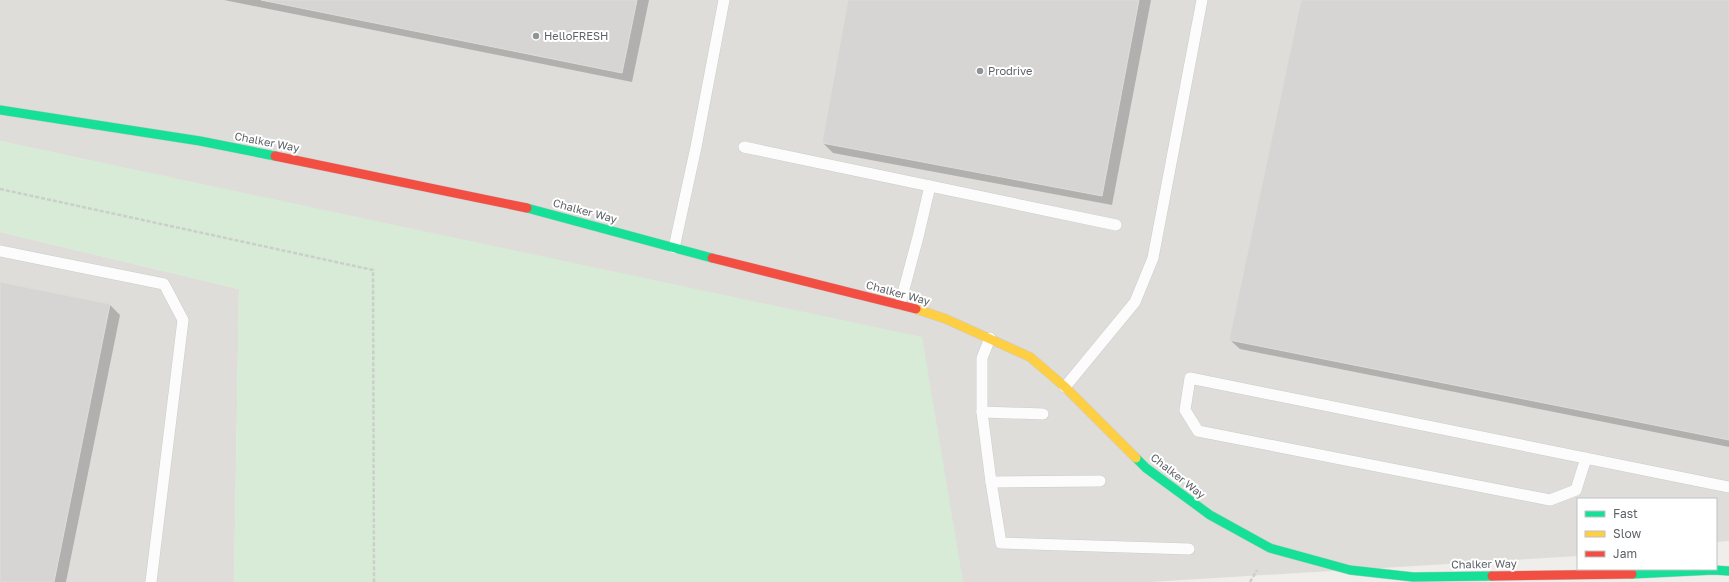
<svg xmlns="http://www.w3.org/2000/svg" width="1729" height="582" viewBox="0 0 1729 582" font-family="'Golos Text',sans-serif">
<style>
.industrial{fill:#dfddda}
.green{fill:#d8ebd6}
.shadow{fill:#0003}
.building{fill:#d6d5d3;stroke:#deddd9}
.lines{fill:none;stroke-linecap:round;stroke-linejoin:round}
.lane-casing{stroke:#cbcccc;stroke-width:12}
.fast-casing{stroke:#cacacb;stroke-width:10}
.slow-casing{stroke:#cacacb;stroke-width:10}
.jam-casing{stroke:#cacacb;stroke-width:10}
.path{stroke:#cacfcc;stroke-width:2.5;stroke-dasharray:4 2;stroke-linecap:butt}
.lane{stroke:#fdfcfc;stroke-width:11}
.fast{stroke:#16e098;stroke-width:9}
.slow{stroke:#ffcf43;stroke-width:9}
.jam{stroke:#f24e42;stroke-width:9}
.poi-dot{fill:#919496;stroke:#fff;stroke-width:1.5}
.labels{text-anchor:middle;stroke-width:4;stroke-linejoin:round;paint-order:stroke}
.poi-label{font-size:11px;fill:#5f6368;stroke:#fff;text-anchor:start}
.street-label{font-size:11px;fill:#5f6368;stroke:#fff}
</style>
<rect width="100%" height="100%" fill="#efeeea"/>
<!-- industrial -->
<g class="industrial">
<path d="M0,0H1729V541L1716,542V499H1578V556L1150,582H245L260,197L0,141Z"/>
<path d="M0,232L239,289L234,582H0Z"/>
</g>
<!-- green -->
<path class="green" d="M0,141L922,337L963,582H234L239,289L0,232Z"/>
<!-- shadow -->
<g class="shadow">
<path d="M224,0H649L632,82Z"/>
<path d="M849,0H1151L1112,205L833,153L823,143Z"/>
<path d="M1302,0H1729V447L1240,349L1230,340Z"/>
<path d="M0,283L110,305L120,315L66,582H0Z"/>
</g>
<!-- building -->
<g class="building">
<path d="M261,0H637L622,73Z"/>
<path d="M848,0H1139L1102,196L822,143Z"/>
<path d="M1301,0H1729V440L1229,340Z"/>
<path d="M0,282L110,304L54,582H0Z"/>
</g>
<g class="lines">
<!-- lane casing -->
<g class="lane-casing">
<g id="lane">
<path d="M744,147L1116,225"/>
<path d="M674,248L696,147L724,0"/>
<path d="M0,251L164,284L183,320L151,582"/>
<path d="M900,304L918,237L930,186"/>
<path d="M990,338L982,358V412L1043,414"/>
<path d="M1065,387L1135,302L1153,258L1202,0"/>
<path d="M982,412L991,482L1100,481"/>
<path d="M1586,458L1576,490L1550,500L1198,431L1185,410L1190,378L1729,487"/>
<path d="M991,482L1001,543L1189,549"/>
</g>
</g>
<!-- fast casing -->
<g class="fast-casing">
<g id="fast">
<path d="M0,110L200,141L275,156"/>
<path d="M527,208L712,258"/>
<path d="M1136,458L1146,468L1210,515L1270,548L1350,570L1413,577L1492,576"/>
<path d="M1632,574L1714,570L1729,571"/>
</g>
</g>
<!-- slow casing -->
<g class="slow-casing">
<path id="slow" d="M916,309L946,319L1030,357L1065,387L1136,458"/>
</g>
<!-- jam casing -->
<g class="jam-casing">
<g id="jam">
<path d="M275,156L527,208"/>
<path d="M712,258L916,309"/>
<path d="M1492,576L1632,574"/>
</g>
</g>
<!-- path -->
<g class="path">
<path d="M0,189L373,270L374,582"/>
<path d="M1250,582L1257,570"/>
</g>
<!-- lane -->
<use href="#lane" class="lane"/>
<!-- fast -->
<use href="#fast" class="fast"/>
<!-- slow -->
<use href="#slow" class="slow"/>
<!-- jam -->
<use href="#jam" class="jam"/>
</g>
<!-- markers -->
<g class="poi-dot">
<circle cx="536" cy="36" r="4"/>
<circle cx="980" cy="71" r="4"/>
</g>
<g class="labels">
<!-- poi labels -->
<g class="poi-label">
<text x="544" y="40">HelloFRESH</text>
<text x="988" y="75">Prodrive</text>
</g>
<!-- street labels -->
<g class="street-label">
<text transform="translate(267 142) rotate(11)" y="4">Chalker Way</text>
<text transform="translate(585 211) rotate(15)" y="4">Chalker Way</text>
<text transform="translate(898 293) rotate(15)" y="4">Chalker Way</text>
<text transform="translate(1178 476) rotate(38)" y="4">Chalker Way</text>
<text transform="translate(1484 564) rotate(-1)" y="4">Chalker Way</text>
</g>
</g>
<!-- legend -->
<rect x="1577" y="498" width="140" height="72" fill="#ffffff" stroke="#bfc1c3"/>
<rect x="1585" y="511" width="20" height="6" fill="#16e098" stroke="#bfc1c3"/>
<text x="1613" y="518" font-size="12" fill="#5f6368">Fast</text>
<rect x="1585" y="531" width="20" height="6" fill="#ffcf43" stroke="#bfc1c3"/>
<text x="1613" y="538" font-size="12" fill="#5f6368">Slow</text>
<rect x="1585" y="551" width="20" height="6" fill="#f24e42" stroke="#bfc1c3"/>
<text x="1613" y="558" font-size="12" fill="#5f6368">Jam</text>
</svg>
